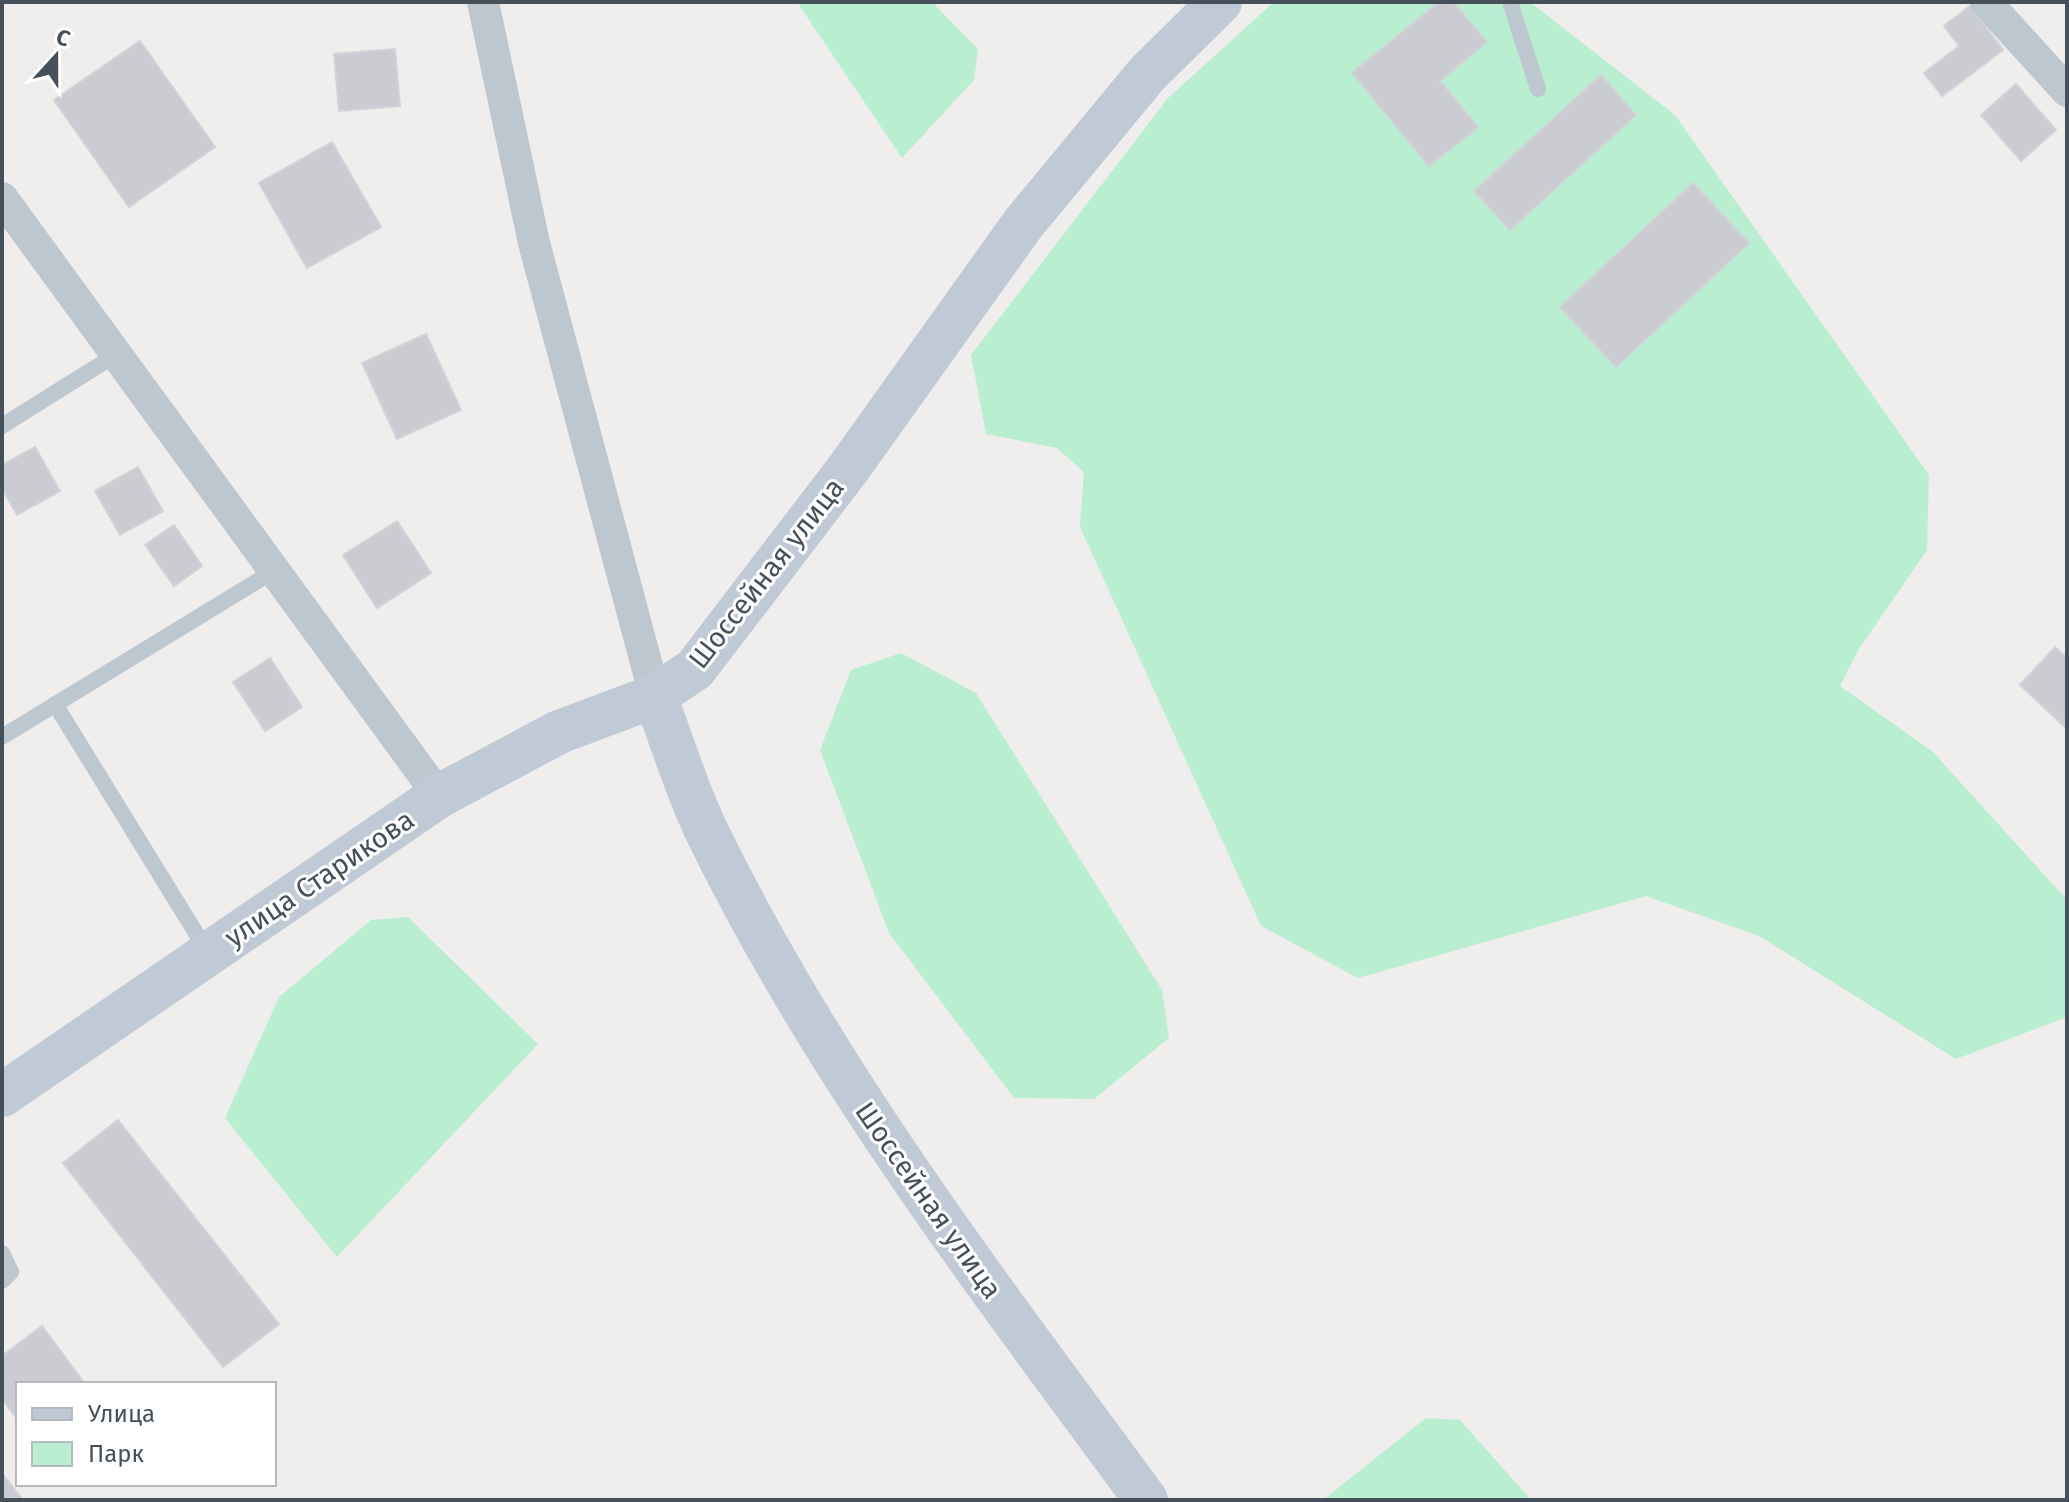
<svg xmlns="http://www.w3.org/2000/svg" width="2069" height="1502" viewBox="0 0 2069 1502" font-family="'Fira Sans',sans-serif">
<style>
.green{fill:#baeed0}
.building{fill:#caccd2;stroke:#d1d3d9;stroke-width:2}
.lines{fill:none;stroke-linecap:round;stroke-linejoin:round}
.lane{stroke:#bdc7d0;stroke-width:16}
.street{stroke:#bdc7d0;stroke-width:32}
.secondary{stroke:#bfcad6;stroke-width:44}
.labels{text-anchor:middle;stroke-width:6;stroke-linejoin:round;paint-order:stroke}
.street-label{font-size:28px;fill:#45505a;stroke:#fff}
</style>
<rect width="100%" height="100%" fill="#f0eded"/>
<!-- green -->
<g class="green">
<path d="M797,2H932L978,49L974,80L902,158Z"/>
<path d="M1274,2H1530L1675,115L1929,475L1927,550L1859,649L1840,686L1933,752L2067,900V1017L1956,1059L1759,936L1646,896L1358,978L1261,926L1080,527L1084,472L1057,448L986,434L971,355L1168,98Z"/>
<path d="M901,653L976,693L1162,990L1169,1038L1094,1099L1014,1098L889,933L820,750L851,670Z"/>
<path d="M408,917L538,1044L337,1257L225,1118L279,997L371,920Z"/>
<path d="M1426,1418L1460,1420L1531,1500H1323Z"/>
</g>
<!-- building -->
<g class="building">
<path d="M1439,2H1453L1487,42L1440,81L1478,127L1429,166L1352,73Z"/>
<path d="M1970,6L2003,50L1942,96L1924,73L1959,46L1944,26Z"/>
<path d="M140,41L215,147L129,207L54,100Z"/>
<path d="M395,49L400,106L339,111L334,54Z"/>
<path d="M1601,75L1636,115L1510,230L1474,191Z"/>
<path d="M2016,84L2056,130L2021,161L1981,115Z"/>
<path d="M332,142L381,227L307,268L259,183Z"/>
<path d="M1693,183L1749,243L1616,367L1560,307Z"/>
<path d="M426,334L461,410L397,439L362,363Z"/>
<path d="M35,447L60,491L17,515L2,488V465Z"/>
<path d="M138,467L163,511L120,535L95,491Z"/>
<path d="M397,521L431,573L377,608L343,555Z"/>
<path d="M174,525L202,566L174,586L145,545Z"/>
<path d="M2055,647L2067,658V729L2020,685Z"/>
<path d="M270,658L302,707L265,731L233,682Z"/>
<path d="M118,1120L279,1324L223,1367L63,1163Z"/>
<path d="M42,1326L85,1384H18V1420L2,1399V1356Z"/>
<path d="M2,1473L23,1500H2Z"/>
</g>
<g class="lines">
<!-- lane -->
<g class="lane">
<path d="M1510,2L1538,89"/>
<path d="M2,426L117,354"/>
<path d="M55,704L207,951"/>
<path d="M2,737L274,571"/>
<path d="M2,1253L11,1272L2,1281"/>
</g>
<!-- street -->
<g class="street">
<path d="M483,2L534,243L655,696"/>
<path d="M1986,2L2067,91"/>
<path d="M2,198L439,796"/>
</g>
<!-- secondary -->
<g class="secondary">
<path d="M655,696C672,741 686,789 707,832C824,1073 988,1285 1146,1500"/>
<path d="M2,1095L439,796L559,732L655,696L695,669L848,469L1023,224L1147,74L1220,2"/>
</g>
</g>
<g class="labels">
<!-- street labels -->
<g class="street-label">
<text transform="translate(766 573) rotate(-52)" y="10">Шоссейная улица</text>
<text transform="translate(319 878) rotate(-34)" y="10">улица Старикова</text>
<text transform="translate(929 1200) rotate(55)" y="10">Шоссейная улица</text>
</g>
</g>
<!-- border -->
<rect width="2069" height="1502" fill="none" stroke="#45505a" stroke-width="8"/>
<!-- legend -->
<rect x="16" y="1382" width="260" height="104" fill="#ffffff" stroke="#b5b9bd" stroke-width="2"/>
<rect x="32" y="1408" width="40" height="12" fill="#bfcad6" stroke="#b5b9bd" stroke-width="2"/>
<text x="88" y="1422" font-size="24" fill="#45505a">Улица</text>
<rect x="32" y="1442" width="40" height="24" fill="#baeed0" stroke="#b5b9bd" stroke-width="2"/>
<text x="88" y="1462" font-size="24" fill="#45505a">Парк</text>
<!-- north arrow -->
<g transform="translate(56 56) rotate(21)" stroke="#ffffff" stroke-width="6" paint-order="stroke">
<path d="M0-6L14 30L0 20L-14 30Z" fill="#45505a"/>
<text y="-12" font-size="22" font-weight="bold" text-anchor="middle" fill="#45505a">С</text>
</g>
</svg>
